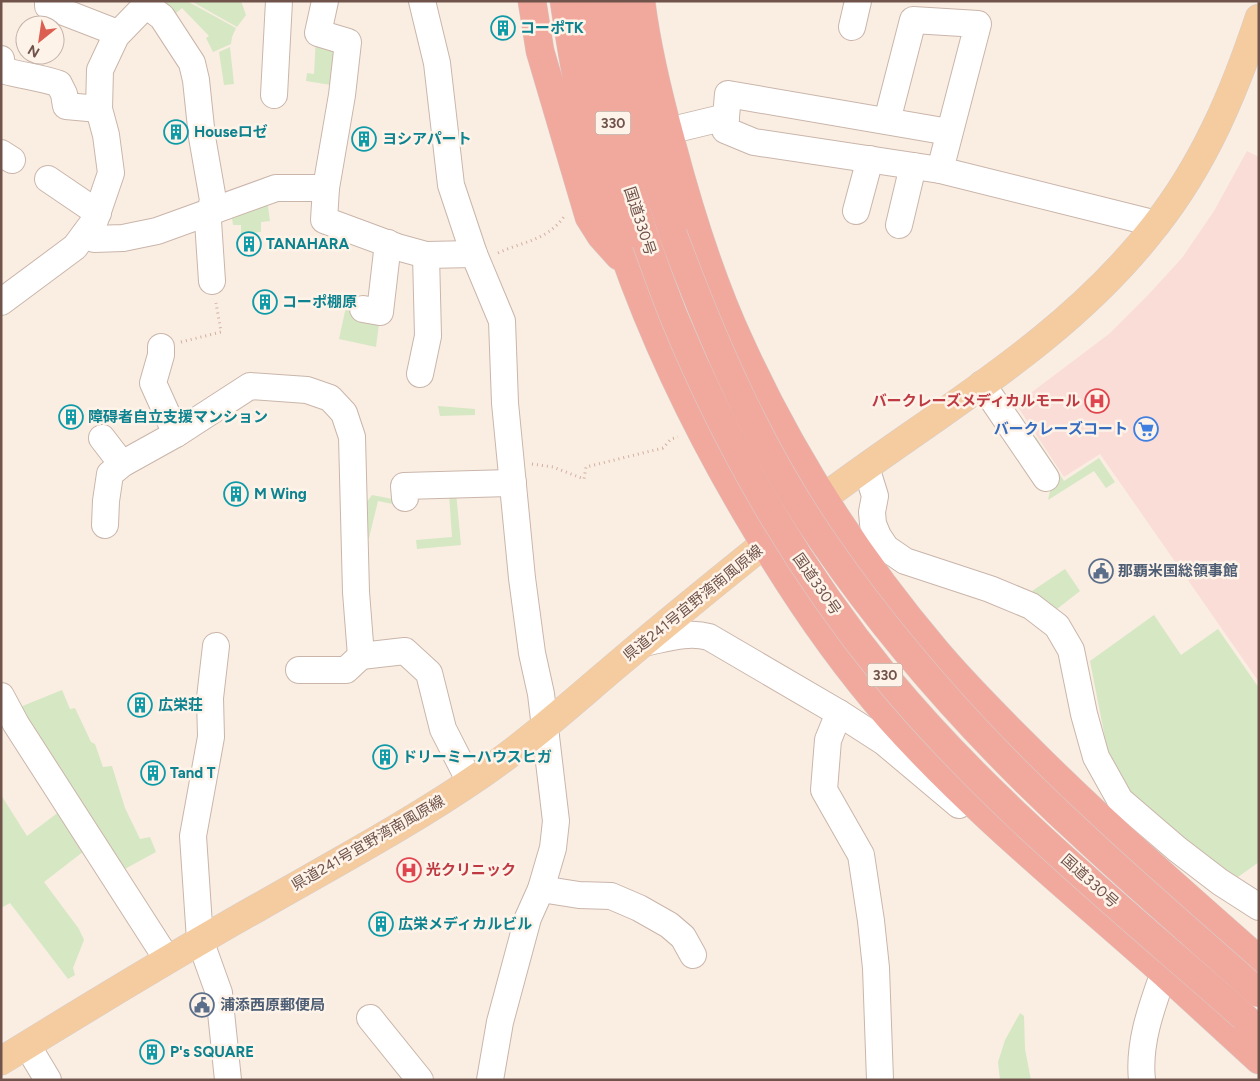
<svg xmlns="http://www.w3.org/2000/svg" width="1260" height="1081" viewBox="0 0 1260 1081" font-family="Figtree,'Noto Sans JP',sans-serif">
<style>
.commercial{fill:#faddd7}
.green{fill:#d6e7c3}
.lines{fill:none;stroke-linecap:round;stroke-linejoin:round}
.minor-casing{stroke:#cab5aa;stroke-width:28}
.major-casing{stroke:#d7cfcd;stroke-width:29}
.highway-casing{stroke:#d7cfcd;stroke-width:29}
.path{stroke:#d2aea0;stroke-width:3;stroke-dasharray:1 4;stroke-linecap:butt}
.minor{stroke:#fff;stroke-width:26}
.major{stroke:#f5cba0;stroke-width:28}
.highway{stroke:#f1a99e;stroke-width:28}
.highway-bridge-casing{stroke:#d7cfcd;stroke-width:29;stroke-linecap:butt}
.highway-bridge{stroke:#f1a99e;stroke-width:28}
.labels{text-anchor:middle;stroke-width:5;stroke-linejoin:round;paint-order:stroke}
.shield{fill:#fef3e9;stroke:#9b847a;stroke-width:1}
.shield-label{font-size:14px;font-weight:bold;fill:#70544b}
.culture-label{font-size:15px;font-weight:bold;fill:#0d838f;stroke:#fef3e9;text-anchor:start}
.street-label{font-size:15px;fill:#70544b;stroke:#fef3e9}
.health-label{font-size:15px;font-weight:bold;fill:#be3a42;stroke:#fef3e9;text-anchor:end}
.shop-label{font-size:15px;font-weight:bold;fill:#366cbe;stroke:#fef3e9;text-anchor:end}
.service-label{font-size:15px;font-weight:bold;fill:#4e5e75;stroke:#fef3e9;text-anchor:start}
</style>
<rect width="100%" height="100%" fill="#faeee3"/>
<!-- commercial -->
<path class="commercial" d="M1247,151L1259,157V682L1100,454L1064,477L1016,404L1109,334L1148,295L1182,258L1214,211Z"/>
<!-- green -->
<g class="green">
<path d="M157,1H187L236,28L232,37L231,44L213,52L206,38L209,36L182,8L170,18Z"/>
<path d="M191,1H241L246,15L237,27Z"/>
<path d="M316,35L343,43L337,86L306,81L307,73L314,74Z"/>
<path d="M230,47L234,84L224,85L219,52Z"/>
<path d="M267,199L270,221L261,222V232L241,234V225H233L231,211Z"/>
<path d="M347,302L381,308L376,347L339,339Z"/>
<path d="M438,406L475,409V415L440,416Z"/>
<path d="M1036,437L1064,481L1099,458L1115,482L1106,488L1094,471L1048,500L1053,479L1032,440Z"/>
<path d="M456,492L461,545L417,549L416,540L452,537L449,493Z"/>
<path d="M372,495L408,502L407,507L378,501L369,538L364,537L363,507Z"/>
<path d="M1065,569L1080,591L1057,609L1032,591Z"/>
<path d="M1154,615L1181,655L1218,629L1259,688V862L1238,877L1227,873L1131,794L1107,748L1090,661Z"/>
<path d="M62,690L70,709L75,708L91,742L95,744L103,767L112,766L125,808L140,839L150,837L156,852L123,870L20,707Z"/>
<path d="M1,795L27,836L60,811L88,848L44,882L79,929L84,940L73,968L75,975L68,979L10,903L1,908Z"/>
<path d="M1020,1013L1024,1016L1025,1049L1031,1080H1000L998,1062L1005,1040Z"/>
</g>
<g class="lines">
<!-- minor casing -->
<g class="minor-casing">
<g id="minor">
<path d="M48,1V6L110,30L116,36"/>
<path d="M325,1L318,33L348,42L342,95L326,188"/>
<path d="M422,1L437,63L451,185L474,254L502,321L505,403L522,578L532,653L541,694L556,821L553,848L541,889L528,918L500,1022L490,1080"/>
<path d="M146,5L162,17L192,63L196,80L202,137L213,200L208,221L212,281"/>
<path d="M852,27L858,1"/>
<path d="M1,59L2,70C21,76 40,77 59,84L64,94L66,106L99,109"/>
<path d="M274,95L279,1"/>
<path d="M726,117L725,130L754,142L940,170L1157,224"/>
<path d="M887,121L913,20L978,24L940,170"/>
<path d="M668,131L726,117L728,94L949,132"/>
<path d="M1,153L12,160"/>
<path d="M48,179L98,213"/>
<path d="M856,211L870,159"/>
<path d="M899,225L913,166"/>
<path d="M85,234L94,239L123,238L157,231L276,188H326L324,220L397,247L426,255L474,254"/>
<path d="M1,302L75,247L95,220L111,173L106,135L99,109L100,70L116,36L146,5L147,1"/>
<path d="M363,309L380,312L388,243"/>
<path d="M161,347V355L153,383L176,434L250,386L307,390L330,398L344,413L352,437L356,592L361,656L405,651L429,673L443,729L470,782"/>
<path d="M420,374L428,336L426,255"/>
<path d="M982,384L1046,478"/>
<path d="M102,438L122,464"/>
<path d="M866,467L875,496L872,512L873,524L878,536L886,548L905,561L990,589L1031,606L1057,626L1071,650L1084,714L1096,757L1120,800L1177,849L1220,882L1259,907"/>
<path d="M405,498L404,486L513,483"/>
<path d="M105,525L106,501L110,474L122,464L176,434"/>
<path d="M643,643C665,639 687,631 709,637L839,713L884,742L959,805"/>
<path d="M216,646L210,698L211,737L193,836L200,940L219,993L228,1080"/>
<path d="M299,670H346L361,656"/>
<path d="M1,696L16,724L167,959"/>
<path d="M839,713L828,740L824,790L861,855L871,921L876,968L880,1080"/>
<path d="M541,889L579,895L611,896L639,908L669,925L683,937L693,955"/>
<path d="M370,1018L420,1080"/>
<path d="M27,1045L48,1080"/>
<path d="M1142,1080C1138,1043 1152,1006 1164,972"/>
</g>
</g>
<!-- major casing -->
<g class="major-casing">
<path id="major" d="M1,1061C87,1008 172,956 259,907C334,864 411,823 482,774C530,741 574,701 618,664C676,615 734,568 793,521C914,425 1060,350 1155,226C1204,164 1234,93 1259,18"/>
</g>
<!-- highway casing -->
<g class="highway-casing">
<g id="highway">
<path d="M532,1L540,51L589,217L601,236L619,256"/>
<path d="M564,1C572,55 581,109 595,162C630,290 686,413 754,526C794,594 838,659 890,718C973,811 1070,889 1163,972C1195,1001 1227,1031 1259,1060"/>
<path d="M590,1C599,83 622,164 646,242"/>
<path d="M617,1C626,81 649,158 673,234"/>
<path d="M641,1C647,50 659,98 672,145C690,213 711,281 741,345C791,455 858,559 936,651C968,689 1003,723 1038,758C1109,828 1184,894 1259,960"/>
<path d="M1244,1017L1259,1031"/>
</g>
</g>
<!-- path -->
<g class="path">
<path d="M498,253C523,241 548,241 565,215"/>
<path d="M181,342L221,332L216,303"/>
<path d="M532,464L553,467L584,479L586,467L663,448L671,439L678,437"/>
</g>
<!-- minor -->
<use href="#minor" class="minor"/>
<!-- major -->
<use href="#major" class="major"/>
<!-- highway -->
<use href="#highway" class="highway"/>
<!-- highway-bridge casing -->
<g class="highway-bridge-casing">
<g id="highway-bridge">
<path d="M673,234C713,342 759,449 825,544C901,654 992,753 1091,843C1146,894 1203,943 1259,993"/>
<path d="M646,242C655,267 664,292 674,317C727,446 797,568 886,677C990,803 1122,909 1244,1017"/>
</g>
</g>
<!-- highway-bridge -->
<use href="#highway-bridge" class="highway-bridge"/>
</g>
<!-- icons -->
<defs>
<g id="building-ring" transform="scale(1.25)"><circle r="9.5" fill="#fef3e9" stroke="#0f9aa8" stroke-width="1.5"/><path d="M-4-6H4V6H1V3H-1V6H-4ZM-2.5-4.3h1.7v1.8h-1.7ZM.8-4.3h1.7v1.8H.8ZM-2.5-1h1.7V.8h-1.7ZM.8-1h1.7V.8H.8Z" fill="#0f9aa8"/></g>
<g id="hospital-ring" transform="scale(1.25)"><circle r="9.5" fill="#fef3e9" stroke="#e0444e" stroke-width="1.5"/><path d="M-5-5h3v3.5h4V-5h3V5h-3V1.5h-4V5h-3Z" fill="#e0444e"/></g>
<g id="supermarket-ring" transform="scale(1.25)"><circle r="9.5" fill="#fef3e9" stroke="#3f7fe0" stroke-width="1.5"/><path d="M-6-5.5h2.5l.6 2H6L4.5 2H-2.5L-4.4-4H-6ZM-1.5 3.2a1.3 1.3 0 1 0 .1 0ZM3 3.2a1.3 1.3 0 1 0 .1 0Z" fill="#3f7fe0"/></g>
<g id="civic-ring" transform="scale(1.25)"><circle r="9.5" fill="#fef3e9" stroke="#5c6f8a" stroke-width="1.5"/><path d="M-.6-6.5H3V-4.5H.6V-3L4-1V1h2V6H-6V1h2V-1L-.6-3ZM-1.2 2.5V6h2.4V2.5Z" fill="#5c6f8a"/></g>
</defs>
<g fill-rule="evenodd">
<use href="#building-ring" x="503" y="28"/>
<use href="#building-ring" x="176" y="132"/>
<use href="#building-ring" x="364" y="139"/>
<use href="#building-ring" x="249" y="244"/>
<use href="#building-ring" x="265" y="302"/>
<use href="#hospital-ring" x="1097" y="401"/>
<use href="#building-ring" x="71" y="417"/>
<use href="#supermarket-ring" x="1146" y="429"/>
<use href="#building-ring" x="236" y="494"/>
<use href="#civic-ring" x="1101" y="571"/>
<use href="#building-ring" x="140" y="705"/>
<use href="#building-ring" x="385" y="757"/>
<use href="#building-ring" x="153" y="773"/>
<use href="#hospital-ring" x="409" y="870"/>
<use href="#building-ring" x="381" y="924"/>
<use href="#civic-ring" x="202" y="1005"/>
<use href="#building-ring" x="152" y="1052"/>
</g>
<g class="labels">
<!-- shield labels -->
<g class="shield">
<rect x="595.5" y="111.5" width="35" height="23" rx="4"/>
<rect x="867.5" y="663.5" width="35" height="23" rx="4"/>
</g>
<g class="shield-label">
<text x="613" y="128">330</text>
<text x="885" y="680">330</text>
</g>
<!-- culture labels -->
<g class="culture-label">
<text x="520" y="33">コーポTK</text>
<text x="194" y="137">Houseロゼ</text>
<text x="382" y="144">ヨシアパート</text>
<text x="266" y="249">TANAHARA</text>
<text x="282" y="307">コーポ棚原</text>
<text x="88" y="422">障碍者自立支援マンション</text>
<text x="254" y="499">M Wing</text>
<text x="158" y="710">広栄荘</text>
<text x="402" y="762">ドリーミーハウスヒガ</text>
<text x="170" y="778">Tand T</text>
<text x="398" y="929">広栄メディカルビル</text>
<text x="170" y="1057">P's SQUARE</text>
</g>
<!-- street labels -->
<g class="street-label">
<text transform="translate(640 221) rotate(72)" y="5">国道330号</text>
<text transform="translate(817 584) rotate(55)" y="5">国道330号</text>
<text transform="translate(693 603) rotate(-39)" y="5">県道241号宜野湾南風原線</text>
<text transform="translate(368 843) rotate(-30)" y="5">県道241号宜野湾南風原線</text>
<text transform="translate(1090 881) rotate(42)" y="5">国道330号</text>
</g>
<!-- health labels -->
<g class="health-label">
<text x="1080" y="406">バークレーズメディカルモール</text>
<text x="426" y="875" text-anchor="start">光クリニック</text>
</g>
<!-- shop labels -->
<g class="shop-label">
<text x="1128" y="434">バークレーズコート</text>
</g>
<!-- service labels -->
<g class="service-label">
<text x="1118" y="576">那覇米国総領事館</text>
<text x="220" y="1010">浦添西原郵便局</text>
</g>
</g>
<!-- border -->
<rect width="1260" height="1081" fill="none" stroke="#70544b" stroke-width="5"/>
<!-- north arrow -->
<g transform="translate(40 40) rotate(210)"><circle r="24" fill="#fef3e9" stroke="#c5b3aa"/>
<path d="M0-4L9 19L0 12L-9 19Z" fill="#dc5e50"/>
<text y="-8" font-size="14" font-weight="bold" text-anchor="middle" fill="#70544b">N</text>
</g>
</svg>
